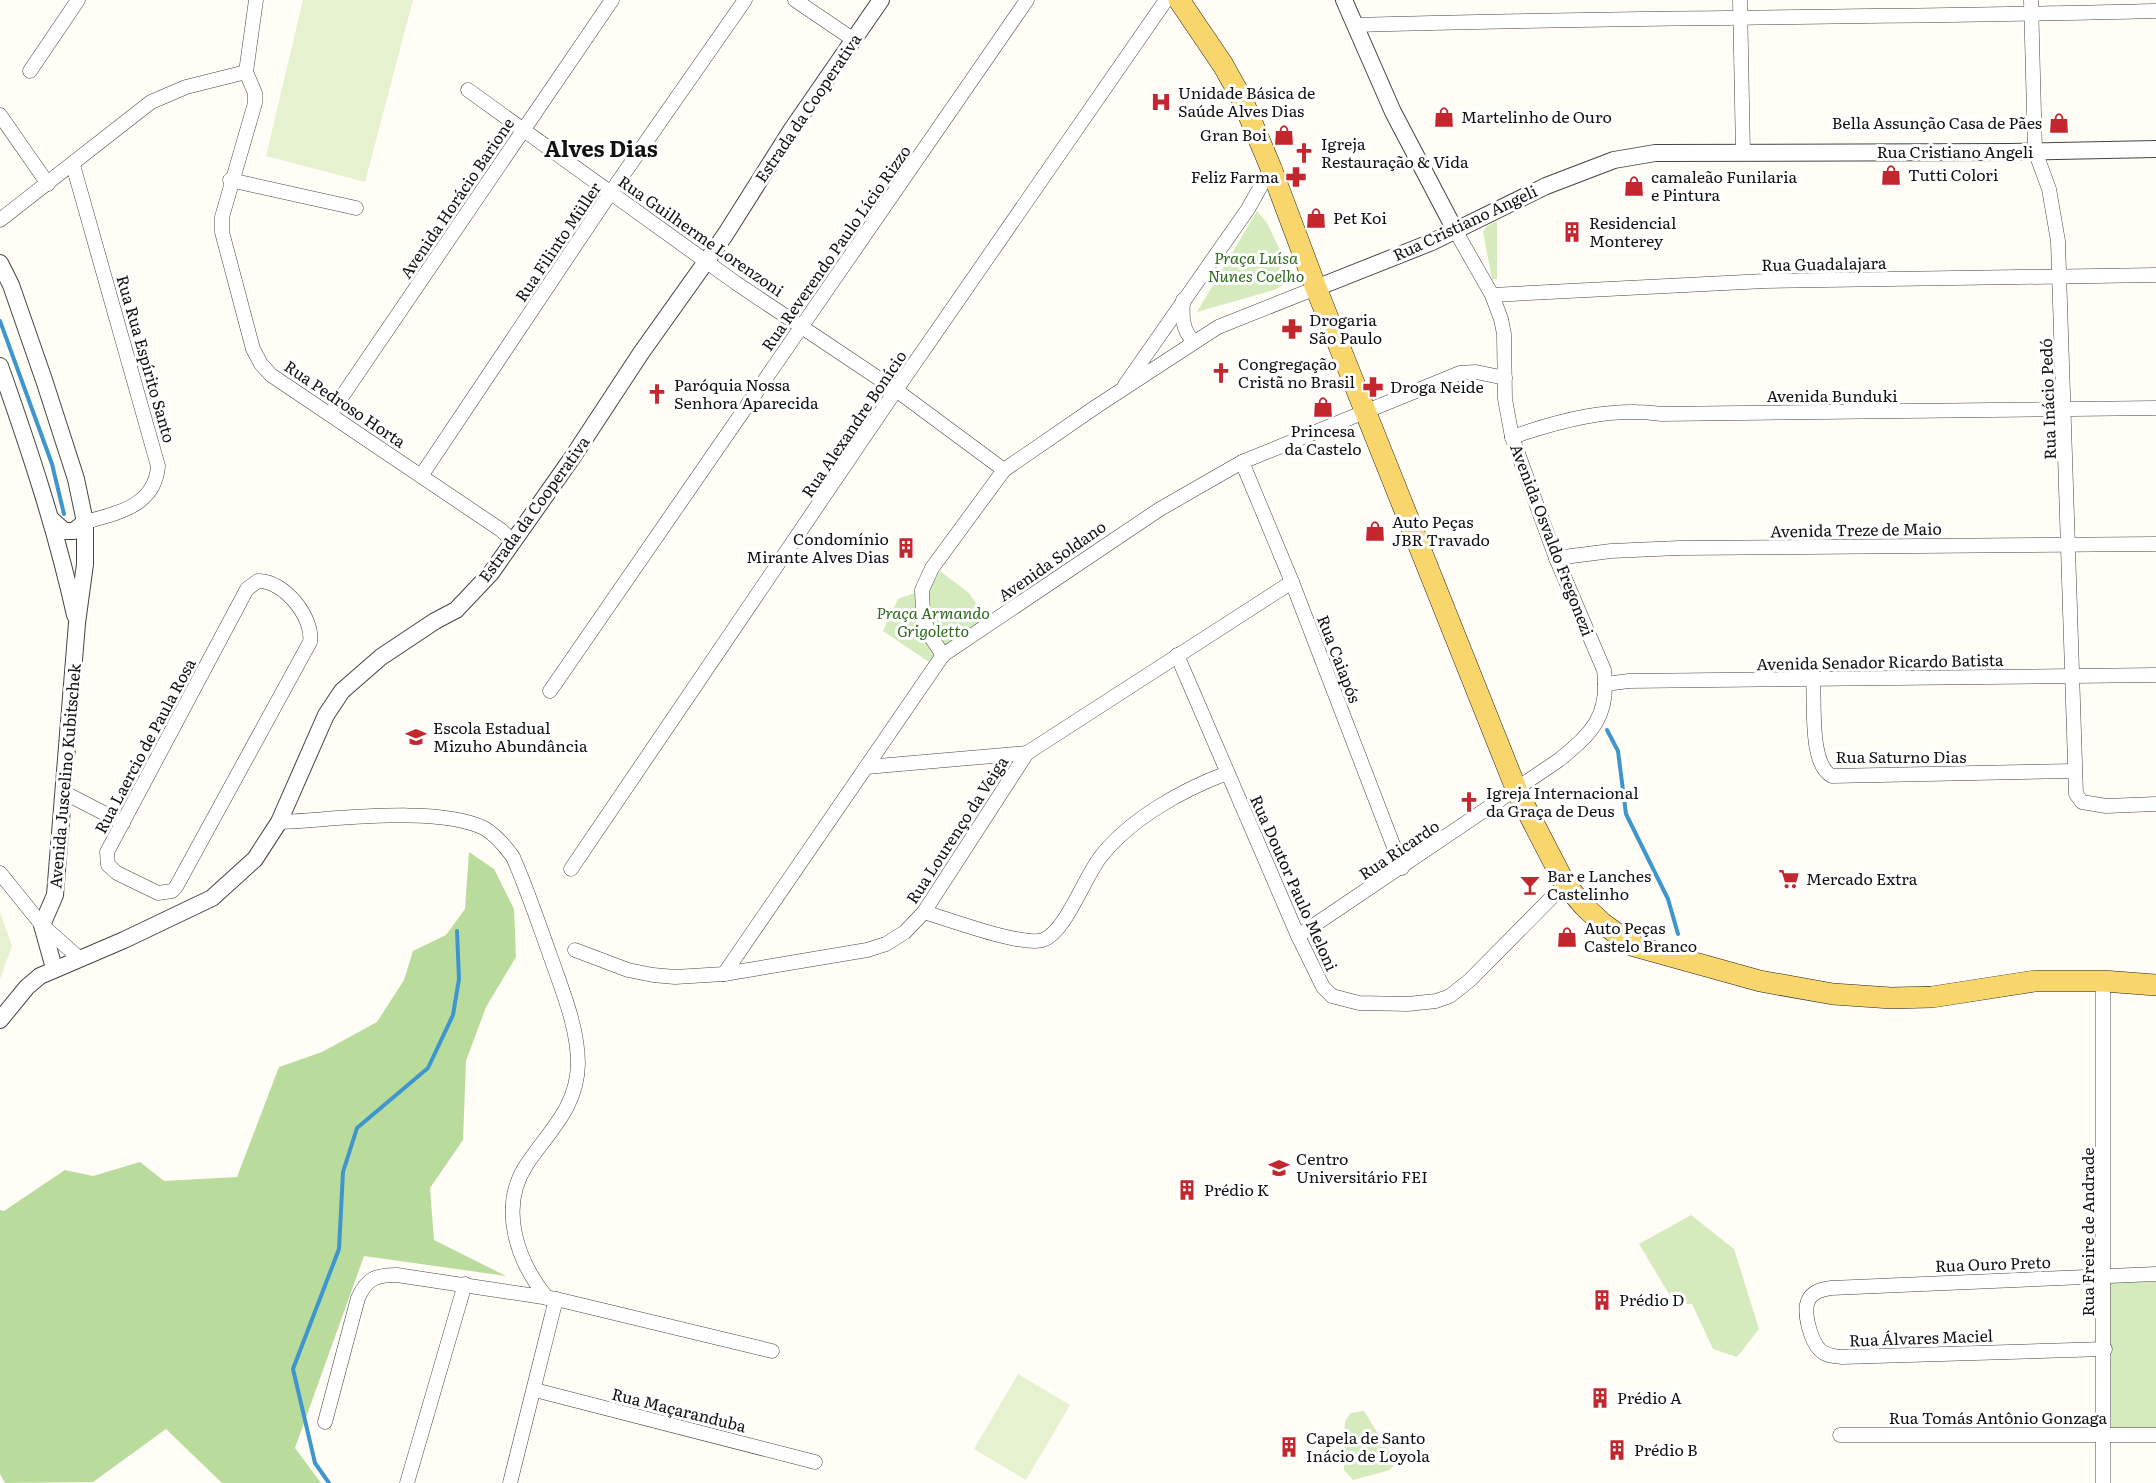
<svg xmlns="http://www.w3.org/2000/svg" width="2156" height="1483" viewBox="0 0 2156 1483" font-family="Literata,serif">
<style>
.green{fill:#d5ebbd}
.forest{fill:#b9dc9c}
.pitch{fill:#e6f2cf}
.lines{fill:none;stroke-linecap:round;stroke-linejoin:round}
.stream{stroke:#3f96cf;stroke-width:4}
.minor-casing{stroke:#444;stroke-width:15}
.tertiary-casing{stroke:#444;stroke-width:18}
.primary-casing{stroke:#222;stroke-width:22}
.minor{stroke:#fff;stroke-width:14}
.tertiary{stroke:#fff;stroke-width:16}
.primary{stroke:#f9d66b;stroke-width:21}
.labels{text-anchor:middle;stroke-width:6;stroke-linejoin:round;paint-order:stroke}
.poi-label{font-size:16px;fill:#111;stroke:#fff;text-anchor:start}
.street-label{font-size:16px;fill:#111;stroke:#fff}
.park-label{font-size:16px;font-style:italic;fill:#2f6b1f;stroke:#fff}
.district-label{font-size:22px;font-weight:bold;fill:#111;stroke:#fff}
</style>
<rect width="100%" height="100%" fill="#fffdf5"/>
<!-- green -->
<g class="green">
<path d="M1257,211L1267,223L1285,260L1291,281L1274,290L1197,312Z"/>
<path d="M1497,221V279H1492L1483,232L1487,226Z"/>
<path d="M940,571L969,593L992,627L935,666L883,631L898,599L925,589Z"/>
<path d="M1691,1215L1734,1249L1759,1329L1737,1357L1713,1349L1692,1304H1675L1639,1244Z"/>
<path d="M2110,1282H2156V1428H2111Z"/>
<path d="M1364,1411L1396,1463L1390,1470L1353,1480L1344,1470L1345,1421L1351,1413Z"/>
</g>
<!-- forest -->
<path class="forest" d="M469,852L494,869L514,909L516,957L486,1007L466,1061L463,1140L430,1188L434,1240L506,1276L364,1256L295,1448L321,1483H222L166,1429L93,1482L5,1483L0,1474V1210L4,1211L65,1170L93,1176L140,1162L164,1181L237,1177L279,1067L322,1052L377,1022L404,980L413,951L446,935L465,909Z"/>
<!-- pitch -->
<g class="pitch">
<path d="M303,0H413L365,182L266,156Z"/>
<path d="M0,912L12,946L0,979Z"/>
<path d="M1018,1374L1070,1405L1026,1480L974,1449Z"/>
</g>
<g class="lines">
<!-- stream -->
<g class="stream">
<path d="M0,321L52,464L64,514"/>
<path d="M1607,730L1618,751L1626,814L1668,899L1678,934"/>
<path d="M329,1483L315,1463L293,1369L339,1249L343,1172L357,1128L428,1068L453,1015L459,979L457,931"/>
</g>
<!-- minor casing -->
<g class="minor-casing">
<g id="minor">
<path d="M256,0L246,72L255,93V103L222,217V232L253,349L261,364L271,375L501,530L514,542"/>
<path d="M795,0L854,40"/>
<path d="M1740,0L1743,153"/>
<path d="M2031,0L2035,151L2049,189L2058,241L2076,794L2082,802L2106,806L2156,804"/>
<path d="M1355,25C1622,17 1889,18 2156,11"/>
<path d="M30,71L78,0"/>
<path d="M468,90L736,283L896,390L1004,470"/>
<path d="M0,115L48,184"/>
<path d="M73,165L158,466C155,506 118,513 85,522"/>
<path d="M230,180L356,208"/>
<path d="M0,220L151,102L186,87L246,72"/>
<path d="M1492,295L1765,281L2156,275"/>
<path d="M1183,300C1182,317 1182,330 1194,342"/>
<path d="M1125,385L1248,209L1271,168"/>
<path d="M330,414L612,0"/>
<path d="M1512,437C1561,420 1610,407 1662,414L2156,408"/>
<path d="M1242,462L1292,582L1402,868"/>
<path d="M421,476L611,192L745,0"/>
<path d="M1556,558L1611,551L1679,548L2156,544"/>
<path d="M258,581C284,580 314,618 310,642L176,887L172,891L158,893L117,873L108,865L107,852L247,589Z"/>
<path d="M943,655L929,634L923,615L922,590L932,568L1004,470L1097,406L1218,327L1316,288"/>
<path d="M1177,655L1298,936L1323,987L1332,996L1359,1003L1408,1004L1436,1001L1450,996L1470,980L1565,884"/>
<path d="M1813,678C1815,702 1809,765 1832,776L2074,771"/>
<path d="M1605,684L1629,681L2156,675"/>
<path d="M550,691L1027,0"/>
<path d="M866,767L1027,753"/>
<path d="M65,793L123,823"/>
<path d="M279,822C333,820 437,805 484,828C496,835 505,846 513,857C527,889 538,922 550,955C562,990 578,1027 578,1064C577,1108 549,1131 527,1164C498,1207 517,1261 547,1298"/>
<path d="M571,869L896,390L1166,0"/>
<path d="M0,873L42,925L79,958"/>
<path d="M924,912C948,919 1023,947 1043,940C1066,932 1085,875 1102,855C1132,818 1182,790 1227,773"/>
<path d="M1298,936L1559,760C1592,733 1610,716 1604,670L1556,558L1512,437L1505,399L1504,334L1501,319L1492,295L1455,230"/>
<path d="M575,950L628,970L653,975L675,977L724,974L867,950L886,944L905,932L924,912L1027,753L1292,582"/>
<path d="M724,974L943,655L1160,509L1242,462L1460,373L1476,372L1505,378"/>
<path d="M2105,1349L1842,1357C1834,1356 1826,1356 1820,1350C1811,1341 1803,1313 1808,1301C1812,1291 1823,1289 1831,1288L2156,1274"/>
<path d="M535,1390L815,1462"/>
<path d="M325,1422L358,1298C367,1278 376,1275 397,1275L556,1299L772,1351"/>
<path d="M1840,1435H2156"/>
<path d="M407,1483L465,1284"/>
<path d="M510,1483L556,1299"/>
<path d="M2103,1483V981"/>
</g>
</g>
<!-- tertiary casing -->
<g class="tertiary-casing">
<g id="tertiary">
<path d="M1344,0L1393,112L1455,230"/>
<path d="M0,263L11,285L44,380L76,479L85,522V564L77,623L55,895L42,925L54,968"/>
<path d="M1316,288L1432,242L1546,186L1614,160L1655,153L2011,152L2156,149"/>
<path d="M0,366C29,448 56,529 75,615"/>
<path d="M52,520L64,531H74L85,522"/>
<path d="M0,1020L27,987L40,976L124,940L212,898L255,859L279,822L326,715L342,691L381,657L435,621L456,610L491,573L572,458L641,353L725,235L792,129L881,0"/>
</g>
</g>
<!-- primary casing -->
<g class="primary-casing">
<path id="primary" d="M1179,0L1223,65L1242,99L1271,168L1316,288L1517,791L1565,884L1584,906L1602,923L1634,946L1760,981L1833,994L1891,998L1932,997L2035,981H2103L2156,985"/>
</g>
<!-- minor -->
<use href="#minor" class="minor"/>
<!-- tertiary -->
<use href="#tertiary" class="tertiary"/>
<!-- primary -->
<use href="#primary" class="primary"/>
</g>
<!-- icons -->
<defs>
<g id="hospital-bare" transform="scale(1.62)"><path d="M-5-5h3v3.5h4V-5h3V5h-3V1.5h-4V5h-3Z" fill="#c4262e" stroke="#fff" stroke-width="2.5" paint-order="stroke"/></g>
<g id="shop-bare" transform="scale(1.62)"><path d="M-5-2.5h2.3a2.7 3.5 0 0 1 5.4 0H5L5.5 6h-11ZM-1.5-2.5h3a1.5 2.3 0 0 0-3 0Z" fill="#c4262e" stroke="#fff" stroke-width="2.5" paint-order="stroke"/></g>
<g id="church-bare" transform="scale(1.62)"><path d="M-1.2-6h2.4v3.5h3.3v2.4h-3.3V6h-2.4V-.1h-3.3v-2.4h3.3Z" fill="#c4262e" stroke="#fff" stroke-width="2.5" paint-order="stroke"/></g>
<g id="pharmacy-bare" transform="scale(1.62)"><path d="M-2-6h4v4h4v4h-4v4h-4v-4h-4v-4h4Z" fill="#c4262e" stroke="#fff" stroke-width="2.5" paint-order="stroke"/></g>
<g id="building-bare" transform="scale(1.62)"><path d="M-4-6H4V6H1V3H-1V6H-4ZM-2.5-4.3h1.7v1.8h-1.7ZM.8-4.3h1.7v1.8H.8ZM-2.5-1h1.7V.8h-1.7ZM.8-1h1.7V.8H.8Z" fill="#c4262e" stroke="#fff" stroke-width="2.5" paint-order="stroke"/></g>
<g id="school-bare" transform="scale(1.62)"><path d="M0-5L7-2L0 1L-7-2ZM-4 1L0 2.5L4 1V4Q0 6-4 4Z" fill="#c4262e" stroke="#fff" stroke-width="2.5" paint-order="stroke"/></g>
<g id="supermarket-bare" transform="scale(1.62)"><path d="M-6-5.5h2.5l.6 2H6L4.5 2H-2.5L-4.4-4H-6ZM-1.5 3.2a1.3 1.3 0 1 0 .1 0ZM3 3.2a1.3 1.3 0 1 0 .1 0Z" fill="#c4262e" stroke="#fff" stroke-width="2.5" paint-order="stroke"/></g>
<g id="bar-bare" transform="scale(1.62)"><path d="M-6-5H6L.8 .8V4.5H3.5V6h-7V4.5H-.8V.8Z" fill="#c4262e" stroke="#fff" stroke-width="2.5" paint-order="stroke"/></g>
<g id="university-bare" transform="scale(1.62)"><path d="M0-5L7-2L0 1L-7-2ZM-4 1L0 2.5L4 1V4Q0 6-4 4Z" fill="#c4262e" stroke="#fff" stroke-width="2.5" paint-order="stroke"/></g>
</defs>
<g fill-rule="evenodd">
<use href="#hospital-bare" x="1161" y="102"/>
<use href="#shop-bare" x="1444" y="117"/>
<use href="#shop-bare" x="2059" y="123"/>
<use href="#shop-bare" x="1284" y="135"/>
<use href="#church-bare" x="1304" y="153"/>
<use href="#shop-bare" x="1891" y="175"/>
<use href="#pharmacy-bare" x="1296" y="177"/>
<use href="#shop-bare" x="1634" y="186"/>
<use href="#shop-bare" x="1316" y="218"/>
<use href="#building-bare" x="1572" y="232"/>
<use href="#pharmacy-bare" x="1292" y="329"/>
<use href="#church-bare" x="1221" y="373"/>
<use href="#pharmacy-bare" x="1373" y="387"/>
<use href="#church-bare" x="657" y="394"/>
<use href="#shop-bare" x="1323" y="407"/>
<use href="#shop-bare" x="1375" y="531"/>
<use href="#building-bare" x="906" y="548"/>
<use href="#school-bare" x="416" y="737"/>
<use href="#church-bare" x="1469" y="802"/>
<use href="#supermarket-bare" x="1789" y="879"/>
<use href="#bar-bare" x="1530" y="885"/>
<use href="#shop-bare" x="1567" y="937"/>
<use href="#university-bare" x="1279" y="1168"/>
<use href="#building-bare" x="1187" y="1190"/>
<use href="#building-bare" x="1602" y="1300"/>
<use href="#building-bare" x="1600" y="1398"/>
<use href="#building-bare" x="1289" y="1447"/>
<use href="#building-bare" x="1617" y="1450"/>
</g>
<g class="labels">
<!-- poi labels -->
<g class="poi-label">
<text x="1178" y="99">Unidade Básica de<tspan x="1178" dy="18">Saúde Alves Dias</tspan></text>
<text x="1461" y="123">Martelinho de Ouro</text>
<text x="2042" y="129" text-anchor="end">Bella Assunção Casa de Pães</text>
<text x="1267" y="141" text-anchor="end">Gran Boi</text>
<text x="1321" y="150">Igreja<tspan x="1321" dy="18">Restauração &amp; Vida</tspan></text>
<text x="1908" y="181">Tutti Colori</text>
<text x="1279" y="183" text-anchor="end">Feliz Farma</text>
<text x="1651" y="183">camaleão Funilaria<tspan x="1651" dy="18">e Pintura</tspan></text>
<text x="1333" y="224">Pet Koi</text>
<text x="1589" y="229">Residencial<tspan x="1589" dy="18">Monterey</tspan></text>
<text x="1309" y="326">Drogaria<tspan x="1309" dy="18">São Paulo</tspan></text>
<text x="1238" y="370">Congregação<tspan x="1238" dy="18">Cristã no Brasil</tspan></text>
<text x="674" y="391">Paróquia Nossa<tspan x="674" dy="18">Senhora Aparecida</tspan></text>
<text x="1390" y="393">Droga Neide</text>
<text x="1323" y="437" text-anchor="middle">Princesa<tspan x="1323" dy="18">da Castelo</tspan></text>
<text x="1392" y="528">Auto Peças<tspan x="1392" dy="18">JBR Travado</tspan></text>
<text x="889" y="545" text-anchor="end">Condomínio<tspan x="889" dy="18">Mirante Alves Dias</tspan></text>
<text x="433" y="734">Escola Estadual<tspan x="433" dy="18">Mizuho Abundância</tspan></text>
<text x="1486" y="799">Igreja Internacional<tspan x="1486" dy="18">da Graça de Deus</tspan></text>
<text x="1547" y="882">Bar e Lanches<tspan x="1547" dy="18">Castelinho</tspan></text>
<text x="1806" y="885">Mercado Extra</text>
<text x="1584" y="934">Auto Peças<tspan x="1584" dy="18">Castelo Branco</tspan></text>
<text x="1296" y="1165">Centro<tspan x="1296" dy="18">Universitário FEI</tspan></text>
<text x="1204" y="1196">Prédio K</text>
<text x="1619" y="1306">Prédio D</text>
<text x="1617" y="1404">Prédio A</text>
<text x="1306" y="1444">Capela de Santo<tspan x="1306" dy="18">Inácio de Loyola</tspan></text>
<text x="1634" y="1456">Prédio B</text>
</g>
<!-- street labels -->
<g class="street-label">
<text transform="translate(808 108) rotate(-56)" y="6">Estrada da Cooperativa</text>
<text x="1955" y="158">Rua Cristiano Angeli</text>
<text transform="translate(457 198) rotate(-56)" y="6">Avenida Horácio Barione</text>
<text transform="translate(1465 223) rotate(-25)" y="6">Rua Cristiano Angeli</text>
<text transform="translate(701 236) rotate(35)" y="6">Rua Guilherme Lorenzoni</text>
<text transform="translate(558 242) rotate(-56)" y="6">Rua Filinto Müller</text>
<text transform="translate(836 248) rotate(-55)" y="6">Rua Reverendo Paulo Lício Rizzo</text>
<text transform="translate(1824 264) rotate(-1)" y="6">Rua Guadalajara</text>
<text transform="translate(146 359) rotate(74)" y="6">Rua Rua Espírito Santo</text>
<text x="1832" y="402">Avenida Bunduki</text>
<text transform="translate(2048 399) rotate(-92)" y="6">Rua Inácio Pedó</text>
<text transform="translate(345 404) rotate(34)" y="6">Rua Pedroso Horta</text>
<text transform="translate(854 424) rotate(-56)" y="6">Rua Alexandre Bonício</text>
<text transform="translate(534 509) rotate(-54)" y="6">Estrada da Cooperativa</text>
<text transform="translate(1856 530) rotate(-1)" y="6">Avenida Treze de Maio</text>
<text transform="translate(1552 540) rotate(69)" y="6">Avenida Osvaldo Fregonezi</text>
<text transform="translate(1052 561) rotate(-35)" y="6">Avenida Soldano</text>
<text transform="translate(1339 659) rotate(69)" y="6">Rua Caiapós</text>
<text transform="translate(1880 662) rotate(-1)" y="6">Avenida Senador Ricardo Batista</text>
<text transform="translate(145 746) rotate(-62)" y="6">Rua Laercio de Paula Rosa</text>
<text x="1901" y="763">Rua Saturno Dias</text>
<text transform="translate(65 776) rotate(-85)" y="6">Avenida Juscelino Kubitschek</text>
<text transform="translate(957 830) rotate(-57)" y="6">Rua Lourenço da Veiga</text>
<text transform="translate(1399 850) rotate(-34)" y="6">Rua Ricardo</text>
<text transform="translate(1294 883) rotate(66)" y="6">Rua Doutor Paulo Meloni</text>
<text transform="translate(2088 1232) rotate(-90)" y="6">Rua Freire de Andrade</text>
<text transform="translate(1993 1264) rotate(-2)" y="6">Rua Ouro Preto</text>
<text transform="translate(1921 1338) rotate(-2)" y="6">Rua Álvares Maciel</text>
<text transform="translate(679 1410) rotate(14)" y="6">Rua Maçaranduba</text>
<text x="1998" y="1424">Rua Tomás Antônio Gonzaga</text>
</g>
<!-- park labels -->
<g class="park-label">
<text x="1256" y="264">Praça Luísa<tspan x="1256" dy="18">Nunes Coelho</tspan></text>
<text x="933" y="619">Praça Armando<tspan x="933" dy="18">Grigoletto</tspan></text>
</g>
<!-- district labels -->
<g class="district-label">
<text x="601" y="157">Alves Dias</text>
</g>
</g>
</svg>
